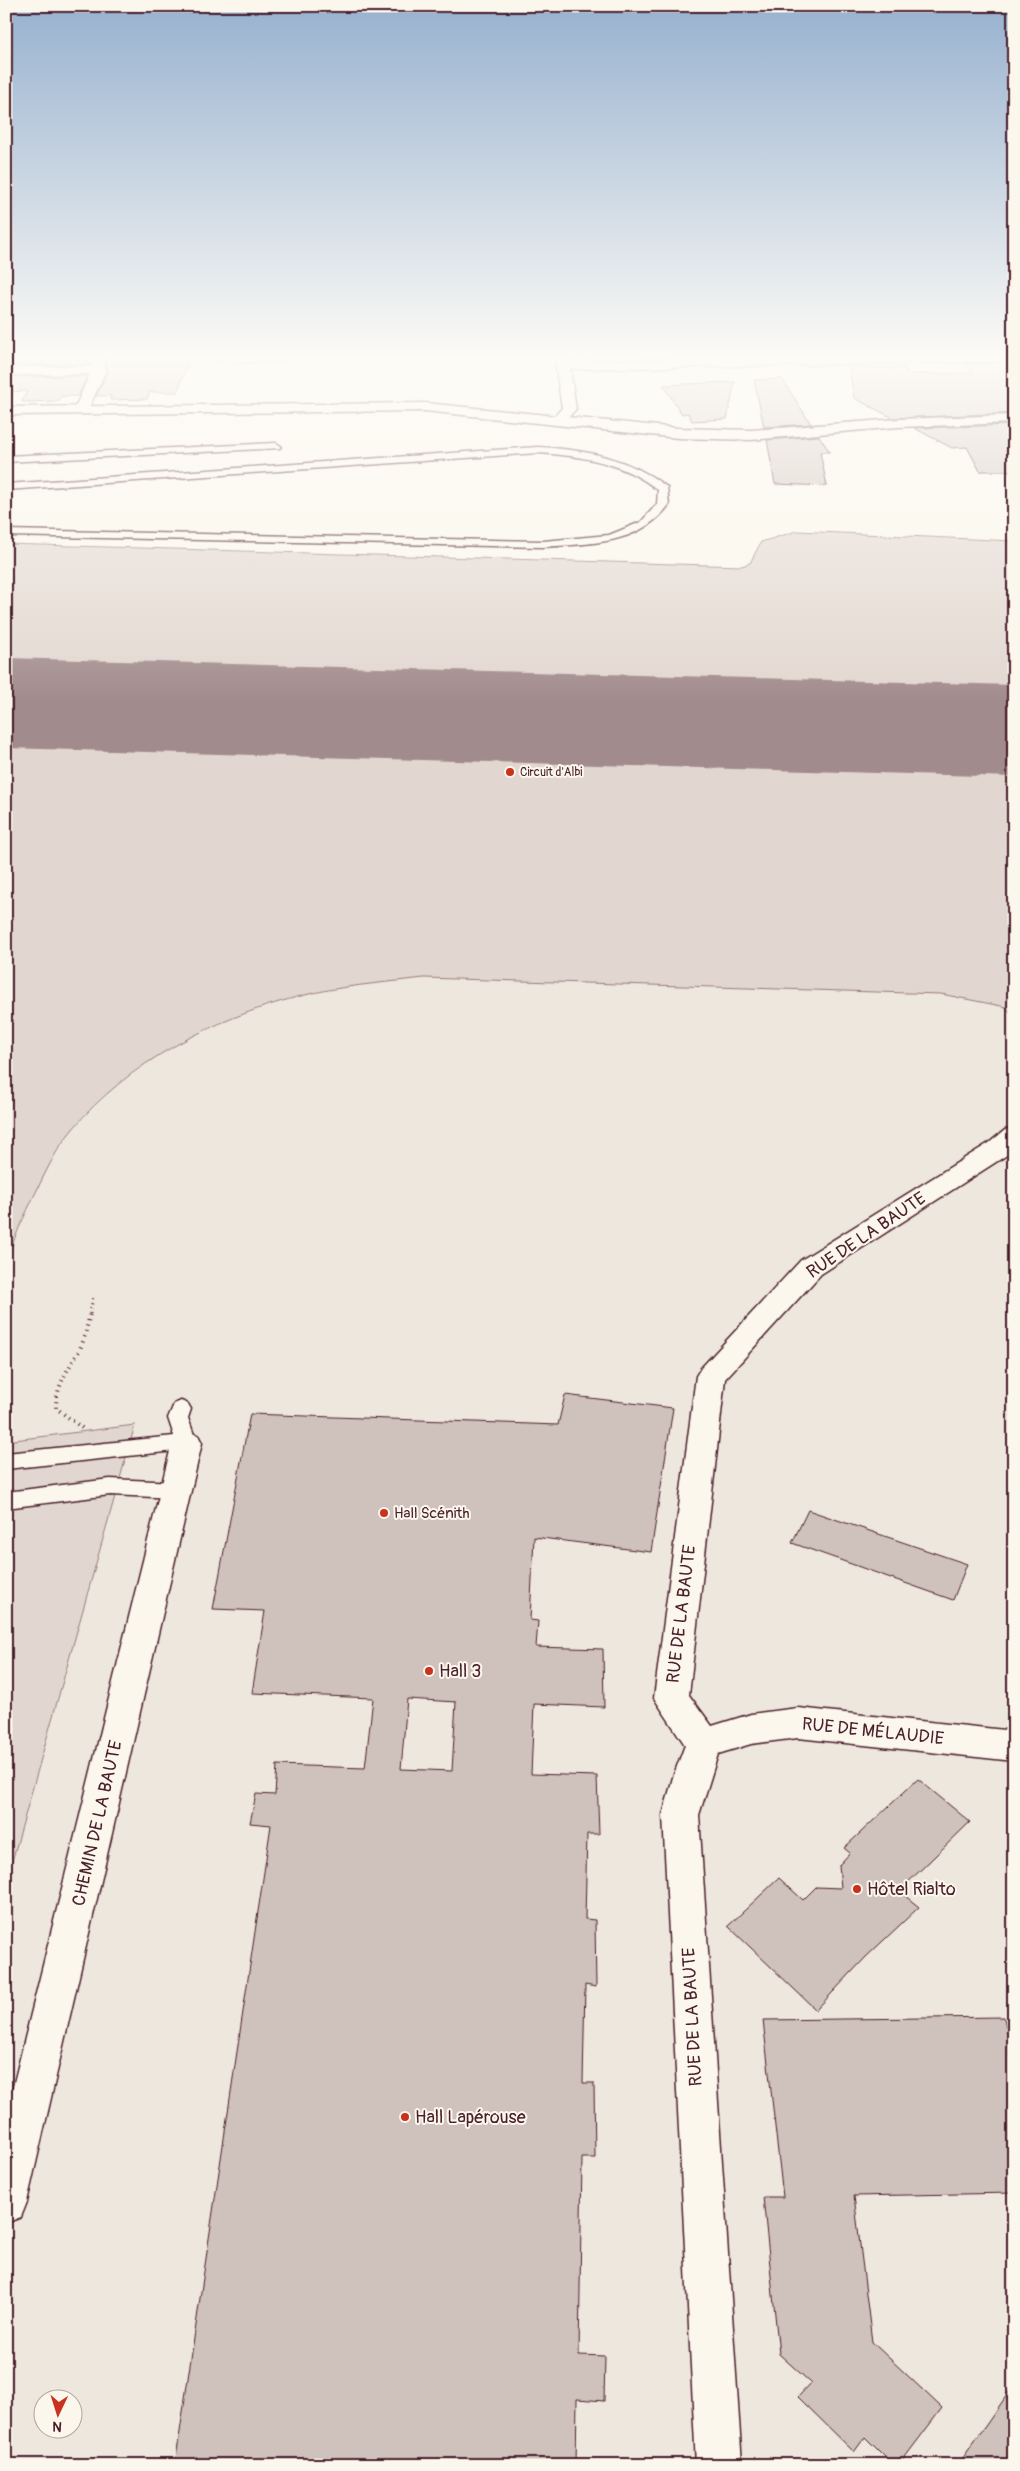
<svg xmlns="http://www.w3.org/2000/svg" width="1020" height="2471" viewBox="0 0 1020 2471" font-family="Pangolin,sans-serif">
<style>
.built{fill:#eee7de;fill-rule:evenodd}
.green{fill:#e2d7d0;stroke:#967b7e}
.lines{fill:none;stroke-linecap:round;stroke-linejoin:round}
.taxiway{fill:#a28b8c;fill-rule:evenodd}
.runway{fill:#a28b8c;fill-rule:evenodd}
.building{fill:#cfc2bc;stroke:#4a1f2b;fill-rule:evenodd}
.lane-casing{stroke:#4a1f2b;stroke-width:3}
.street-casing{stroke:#4a1f2b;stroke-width:3}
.secondary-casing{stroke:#4a1f2b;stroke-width:3}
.path-far1{stroke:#4a1f2b;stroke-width:3;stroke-dasharray:1 4;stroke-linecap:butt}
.path{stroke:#4a1f2b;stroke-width:4;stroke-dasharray:1 4.5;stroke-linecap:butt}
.lane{fill:#fbf7ec;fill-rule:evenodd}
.street{fill:#fbf7ec;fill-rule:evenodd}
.secondary{fill:#fbf7ec;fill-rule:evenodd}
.poi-dot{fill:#c8321e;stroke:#fbf7ec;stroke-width:2}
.labels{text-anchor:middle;stroke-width:4;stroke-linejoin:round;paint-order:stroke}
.far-poi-label{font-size:12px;fill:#4a1f2b;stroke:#fbf7ec;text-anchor:start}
.poi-label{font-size:15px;fill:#4a1f2b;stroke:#fbf7ec;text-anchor:start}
.near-street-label{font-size:18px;fill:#4a1f2b;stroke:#fbf7ec}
.near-poi-label{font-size:18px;fill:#4a1f2b;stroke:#fbf7ec;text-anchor:start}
</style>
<rect width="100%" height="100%" fill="#fbf7ec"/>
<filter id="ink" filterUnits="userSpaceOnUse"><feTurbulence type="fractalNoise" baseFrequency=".02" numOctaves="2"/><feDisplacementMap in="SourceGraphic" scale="10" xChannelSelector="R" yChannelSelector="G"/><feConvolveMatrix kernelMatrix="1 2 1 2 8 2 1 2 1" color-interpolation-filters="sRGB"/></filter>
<g filter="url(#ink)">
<!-- built -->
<path class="built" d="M424,978L941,994L1006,1007L1014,1018V2465H6V1883L135,1425L6,1441L7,1260L26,1213L48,1167L72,1130L109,1092L147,1063L189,1038L239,1016L297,997L357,985ZM42,2398H72V2428H42Z"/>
<!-- green -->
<g class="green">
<path d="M797,531L1014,541V1018L1006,1007L941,994L424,978C381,983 338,986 297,997C213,1019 128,1062 72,1130C57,1148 46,1171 36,1192C25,1215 12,1240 6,1266V544L742,566L750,563L761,542Z"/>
<path d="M135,1425L6,1883V1441Z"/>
</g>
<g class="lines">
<!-- taxiway -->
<path class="taxiway" d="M60,686L81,691L90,704L81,717L6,730V694Z"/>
<!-- runway -->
<path class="runway" d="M6,658L1014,685V777L6,748Z"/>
</g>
<!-- building -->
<g class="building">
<path d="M6,356H86L89,364L6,365Z"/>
<path d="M105,356H190L177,392H150L147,399L110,400L111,396H96L108,371Z"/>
<path d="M1006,363L1014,372V413L893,418L854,398L849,367L905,368L908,374L973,373L966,364Z"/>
<path d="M87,376L78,396H61L58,401L22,402L27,391L7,392L10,384H6V377Z"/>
<path d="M782,379L811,424L764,427L754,380Z"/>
<path d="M735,382L727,419L692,421L688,413L682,414L663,385Z"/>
<path d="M1014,425V471H980L967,447L952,448L914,428Z"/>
<path d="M819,436L830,452H820L827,486L775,484L767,440Z"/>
<path d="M565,1395L673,1408L651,1552L534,1537L530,1620L538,1621L536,1647L603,1649L604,1707L534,1704L531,1774L597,1776L599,1834H587L585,1919L595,1920L596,1987L585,1985L583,2083H594L595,2158H582L579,2355L605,2356L604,2401L577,2399L576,2465H175L271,1825L250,1823L256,1794L275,1795L277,1765L365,1768L373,1698L252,1693L265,1611L213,1609L250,1414L558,1425ZM407,1699L456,1702L452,1771L401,1769Z"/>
<path d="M808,1510L967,1564L953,1600L792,1543Z"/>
<path d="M918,1779L970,1822L899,1891L919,1907L866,1957L816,2010L728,1926L779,1878L803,1900L816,1887L841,1888L839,1865L850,1853L844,1848Z"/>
<path d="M1004,2017L1014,2069V2193L854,2196L872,2342L942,2408L899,2465H893L865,2437L854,2452L798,2397L811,2383L779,2354L763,2197H783L763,2020Z"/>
<path d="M1014,2385V2465H958Z"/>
</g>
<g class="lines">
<!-- lane casing -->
<g class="lane-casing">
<g id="lane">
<path d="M276,443L281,446L280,448L6,462V456Z"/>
<path d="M538,447C586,450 628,457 667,487L669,505C638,546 590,543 543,547L6,536V530L543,541L609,535L641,522L657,504L658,490C622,462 583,456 538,453L6,490V484Z"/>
<path d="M181,1401L188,1404L191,1409L188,1418L197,1443L194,1449L6,1469V1453L174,1436L168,1418L174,1404Z"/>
<path d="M110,1479L176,1482L184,1484L187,1490L184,1496L176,1498L110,1495L6,1508V1492Z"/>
</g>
</g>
<!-- street casing -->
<g class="street-casing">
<g id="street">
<path d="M88,356H103L106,370L88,410L81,414L74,410L90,374L6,375V367L92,366Z"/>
<path d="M211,356H291L284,360L233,363L213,359Z"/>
<path d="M554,356H568L569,361L844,356H1014V361L570,369L576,409L563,423L558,424L551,420L562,408Z"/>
<path d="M1014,1128V1150L1007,1155L821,1274L725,1379L689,1695L712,1726L751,1714L798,1708L1014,1731V1761L798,1738L751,1744L718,1754L699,1815L742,2465H696L663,1815L673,1777L685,1745L654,1698L696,1376L701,1368L801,1260L989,1143L1005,1130Z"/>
<path d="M187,1432L198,1435L202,1443L27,2202L21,2217L6,2223V2115L172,1443L176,1435Z"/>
</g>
</g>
<!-- secondary casing -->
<g class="secondary-casing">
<path id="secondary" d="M425,403L678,428L751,430L898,419L1014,415V423L898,427L751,440L678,438L425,411L6,415V407Z"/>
</g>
<!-- path-far1 -->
<path class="path-far1" d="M90,1314L93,1296"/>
<!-- path -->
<path class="path" d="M82,1428L56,1408C56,1385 68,1370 79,1351C85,1339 87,1326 90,1313"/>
<!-- lane -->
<use href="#lane" class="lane"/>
<!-- street -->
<use href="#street" class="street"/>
<!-- secondary -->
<use href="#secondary" class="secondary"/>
</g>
</g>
<!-- sky -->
<linearGradient id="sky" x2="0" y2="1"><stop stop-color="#97b1cf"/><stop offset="0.51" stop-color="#fdfbf6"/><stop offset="1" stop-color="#fdfbf6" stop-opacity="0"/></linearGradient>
<rect width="1020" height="702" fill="url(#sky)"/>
<!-- markers -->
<g class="poi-dot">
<circle cx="510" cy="772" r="5"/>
<circle cx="384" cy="1513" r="5"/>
<circle cx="429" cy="1671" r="5"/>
<circle cx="857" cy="1889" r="5"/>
<circle cx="405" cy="2117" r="5"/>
</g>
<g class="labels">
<!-- far-poi labels -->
<g class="far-poi-label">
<text x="520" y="776">Circuit d'Albi</text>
</g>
<!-- poi labels -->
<g class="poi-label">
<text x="394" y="1518">Hall Scénith</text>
</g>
<!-- near-street labels -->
<g class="near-street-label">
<text transform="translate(866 1235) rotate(-34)" y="6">RUE DE LA BAUTE</text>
<text transform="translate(681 1614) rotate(-83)" y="6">RUE DE LA BAUTE</text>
<text transform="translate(873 1731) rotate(6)" y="6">RUE DE MÉLAUDIE</text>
<text transform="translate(97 1823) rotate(-77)" y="6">CHEMIN DE LA BAUTE</text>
<text transform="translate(692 2017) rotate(-93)" y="6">RUE DE LA BAUTE</text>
</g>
<!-- near-poi labels -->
<g class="near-poi-label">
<text x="439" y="1677">Hall 3</text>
<text x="867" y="1895">Hôtel Rialto</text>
<text x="415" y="2123">Hall Lapérouse</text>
</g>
</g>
<!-- margin -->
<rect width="1020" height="2471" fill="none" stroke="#fbf7ec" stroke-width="25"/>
<rect x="12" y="12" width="995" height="2446" fill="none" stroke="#4a1f2b" stroke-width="2" filter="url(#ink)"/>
<!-- north arrow -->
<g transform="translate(58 2414) rotate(184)"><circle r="24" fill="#fbf7ec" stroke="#b4a19f"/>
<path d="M0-4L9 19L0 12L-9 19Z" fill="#c8321e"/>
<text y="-8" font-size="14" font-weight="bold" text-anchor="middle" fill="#4a1f2b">N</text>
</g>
</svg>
